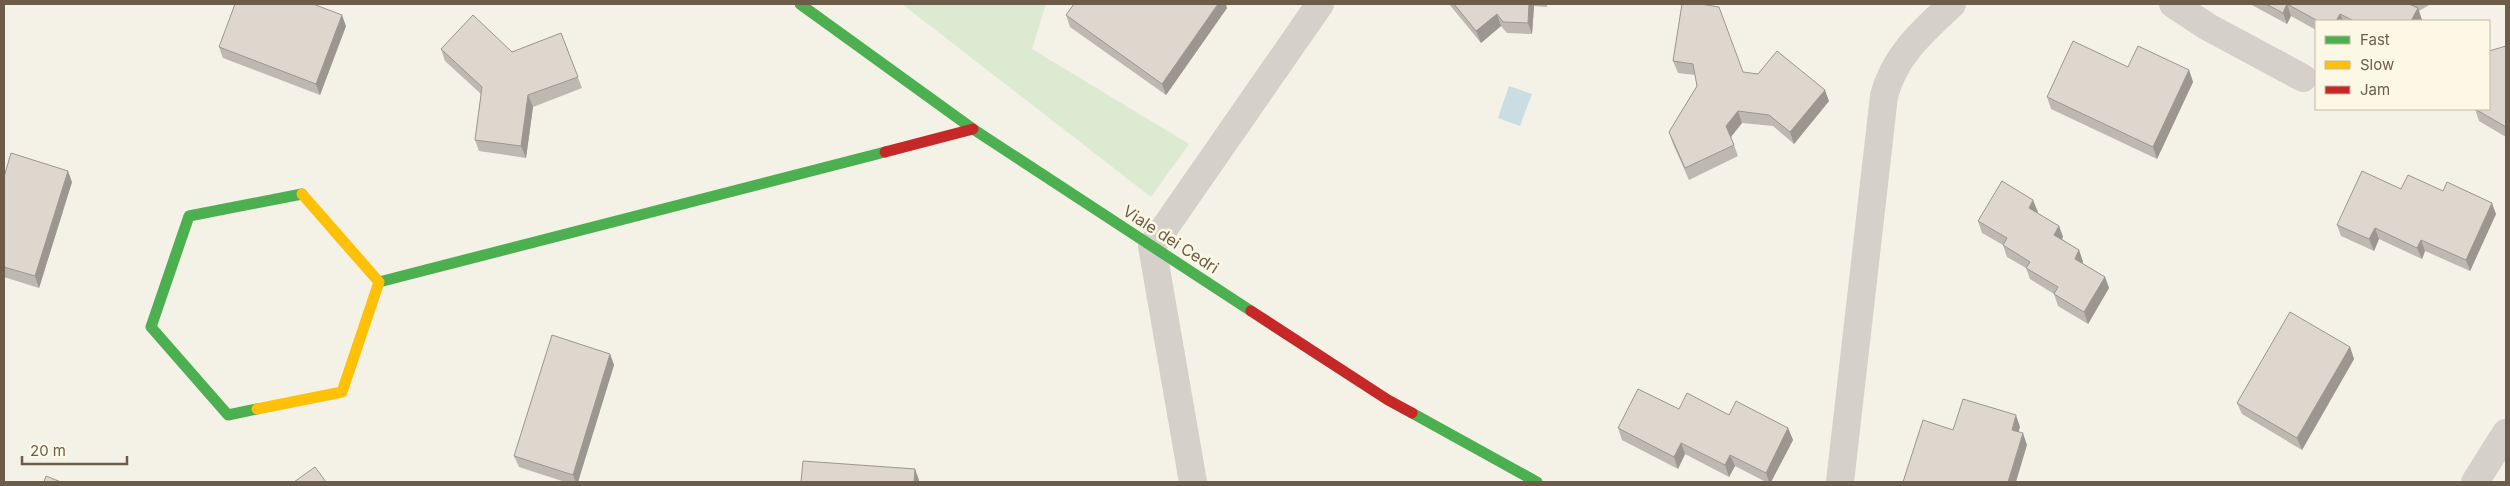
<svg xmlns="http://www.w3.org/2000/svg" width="2510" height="486" viewBox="0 0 2510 486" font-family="Inter,sans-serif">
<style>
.green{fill:#ddead2}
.water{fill:#cadde3}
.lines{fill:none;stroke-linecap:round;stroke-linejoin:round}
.street{stroke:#d5d0ca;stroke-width:28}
.fast{stroke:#4caf50;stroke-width:11}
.slow{stroke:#ffc107;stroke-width:11}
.jam{stroke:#c62828;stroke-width:11}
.wall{fill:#beb9b0}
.shaded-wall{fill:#9b9690}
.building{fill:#ddd7cd;stroke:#9b9690}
.labels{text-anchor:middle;stroke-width:5;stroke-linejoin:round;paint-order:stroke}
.street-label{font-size:16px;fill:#6e5c4a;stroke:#fdf7e6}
</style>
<rect width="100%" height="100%" fill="#f4f1e7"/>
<!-- green -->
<path class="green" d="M902,4H1046L1032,49L1189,144L1151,197Z"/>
<!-- water -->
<path class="water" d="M1509,86L1532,94L1520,126L1498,118Z"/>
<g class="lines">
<!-- street -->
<g class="street">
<path d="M2173,4L2208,27L2303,78"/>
<path d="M1193,482L1152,246L1320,4"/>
<path d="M1840,482L1884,96C1894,56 1923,31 1952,4"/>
<path d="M2475,482L2506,433"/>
</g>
<!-- fast -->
<g class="fast">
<path d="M800,4L973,129L1251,311"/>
<path d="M379,282L885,152"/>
<path d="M257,409L228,415L151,327L189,216L302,194"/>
<path d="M1412,413L1537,482"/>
</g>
<!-- slow -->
<path class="slow" d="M257,409L342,392L379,282L302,194"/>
<!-- jam -->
<g class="jam">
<path d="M885,152L973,129"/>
<path d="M1251,311L1388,400L1412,413"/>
</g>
</g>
<!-- wall -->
<g class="wall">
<path d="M1449,4H1547V7L1534,6L1532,34L1507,33L1501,26L1481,43Z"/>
<path d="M1682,4L1743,72L1829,101L1794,144L1773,126L1742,123L1731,137L1738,156L1689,180L1673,144L1669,132L1697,86L1695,75L1678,73L1673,61Z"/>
<path d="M2250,4H2431L2419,11L2422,20V21H2316V30L2291,16L2287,24Z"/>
<path d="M1227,8L1166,95L1070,27L1066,15Z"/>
<path d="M346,26L320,95L223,58L219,47Z"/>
<path d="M561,33L582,88L533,107L526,158L479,151L475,140L481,94L445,61L441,49L512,52Z"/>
<path d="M2506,46V137L2479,121L2475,109Z"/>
<path d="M2128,67L2189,70L2193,82L2157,159L2051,109L2047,97Z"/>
<path d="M4,177L72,182L39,288L4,277Z"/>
<path d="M2401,189L2443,191L2496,214L2470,271L2425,251L2422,259L2379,239L2374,251L2341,236L2337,225Z"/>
<path d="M2038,212L2037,213L2059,226L2063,237L2062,239L2079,250L2083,262L2082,263L2105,277L2109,288L2088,324L2058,306L2054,294L2030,279L2026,268L2007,257L2003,245L1982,233L1978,221Z"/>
<path d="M2350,347L2354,359L2302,450L2242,414L2237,403Z"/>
<path d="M610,354L614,365L578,482H565L519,467L514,456Z"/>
<path d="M1679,409L1729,415L1788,428L1793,440L1771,482H1766L1735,466L1729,477L1685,454L1678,469L1622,440L1618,428Z"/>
</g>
<!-- shaded-wall -->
<g class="shaded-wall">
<path d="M1218,4H1226L1227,8L1166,95L1162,84Z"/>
<path d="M1529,4H1533L1534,6L1532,34L1528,23Z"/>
<path d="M2287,4L2291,16L2287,24L2283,13Z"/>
<path d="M2418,8L2422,20V21H2411Z"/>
<path d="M1497,14L1501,26L1481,43L1476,31Z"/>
<path d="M2340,14L2343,21H2336Z"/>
<path d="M342,15L346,26L320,95L316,84Z"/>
<path d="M2189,70L2193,82L2157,159L2153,147Z"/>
<path d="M1825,90L1829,101L1794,144L1790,132Z"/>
<path d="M528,95L533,107L526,158L521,146Z"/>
<path d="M1738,111L1742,123L1730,138L1726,126Z"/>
<path d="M68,171L72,182L39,288L35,276Z"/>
<path d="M2033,200L2038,212L2033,219L2029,208Z"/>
<path d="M2492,203L2496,214L2470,271L2466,260Z"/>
<path d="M2059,226L2063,237L2058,246L2054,235Z"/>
<path d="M2375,228L2379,239L2374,251L2369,239Z"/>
<path d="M2421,240L2425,251L2422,259L2417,248Z"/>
<path d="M2079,250L2083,262L2079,270L2075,259Z"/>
<path d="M2105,277L2109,288L2088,324L2084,312Z"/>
<path d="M2350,347L2354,359L2302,450L2297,438Z"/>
<path d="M610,354L614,365L578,482H576L573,475Z"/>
<path d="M2016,415L2020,427L2016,441L2012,430Z"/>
<path d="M1788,428L1793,440L1771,482H1769L1766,473Z"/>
<path d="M2023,433L2027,445L2016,482H2008Z"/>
<path d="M1681,443L1685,454L1678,469L1674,457Z"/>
<path d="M1730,455L1735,466L1729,477L1725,465Z"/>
<path d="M915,469L919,480V482H914Z"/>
</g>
<!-- building -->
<g class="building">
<path d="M235,4H313L342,15L316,84L219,47Z"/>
<path d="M1074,4H1218L1162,84L1066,15Z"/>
<path d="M1454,4H1529L1528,23L1503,22L1497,14L1476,31Z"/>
<path d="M1682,4H1701L1719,7L1743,72L1758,74L1777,51L1825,90L1790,132L1769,115L1738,111L1726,126L1734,145L1685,168L1669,132L1697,86L1693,64L1673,61Z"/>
<path d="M2266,4H2409L2418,8L2411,21H2354L2340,14L2336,21H2318L2287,4L2283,13Z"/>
<path d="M473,15L512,52L561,33L578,77L528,95L521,146L475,140L482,87L441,49Z"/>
<path d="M2073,41L2128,67L2138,46L2189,70L2153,147L2047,97Z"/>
<path d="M2506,46V127L2475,109H2489V51Z"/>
<path d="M11,153L68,171L35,276L4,267V177Z"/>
<path d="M2362,171L2401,189L2408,175L2443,191L2447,182L2492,203L2466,260L2421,240L2417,248L2375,228L2369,239L2337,225Z"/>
<path d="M2002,181L2033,200L2029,208L2059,226L2054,235L2079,250L2075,259L2105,277L2084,312L2054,294L2058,287L2026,268L2030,262L2003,245L2007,238L1978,221Z"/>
<path d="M2290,312L2350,347L2297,438L2237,403Z"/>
<path d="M552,335L610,354L573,475L514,456Z"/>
<path d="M1638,389L1679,409L1687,393L1729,415L1736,401L1788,428L1766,473L1730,455L1725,465L1681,443L1674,457L1618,428Z"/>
<path d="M1963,399L2016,415L2012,430L2023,433L2008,482H1903L1923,420L1953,430Z"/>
<path d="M803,461L915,469L914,482H801Z"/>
<path d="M315,467L326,482H294Z"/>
<path d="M46,476L61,482H44Z"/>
</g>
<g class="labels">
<!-- street labels -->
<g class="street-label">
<text transform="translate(1171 239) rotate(33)" y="6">Viale dei Cedri</text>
</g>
</g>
<!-- border -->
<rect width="2510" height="486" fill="none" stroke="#6e5c4a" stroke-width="10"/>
<!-- legend -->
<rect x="2315" y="20" width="175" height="90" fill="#fdf7e6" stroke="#c4b9a8"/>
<rect x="2325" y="36" width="25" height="8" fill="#4caf50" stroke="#c4b9a8"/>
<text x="2360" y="45" font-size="15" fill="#6e5c4a">Fast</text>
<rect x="2325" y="61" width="25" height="8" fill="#ffc107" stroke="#c4b9a8"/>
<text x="2360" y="70" font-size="15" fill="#6e5c4a">Slow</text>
<rect x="2325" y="86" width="25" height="8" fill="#c62828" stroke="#c4b9a8"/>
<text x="2360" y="95" font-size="15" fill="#6e5c4a">Jam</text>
<!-- scale -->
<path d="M22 456v8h105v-8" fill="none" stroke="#6e5c4a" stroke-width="2.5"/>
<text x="30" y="456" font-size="15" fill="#6e5c4a" stroke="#fdf7e6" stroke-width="4" paint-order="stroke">20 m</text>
</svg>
